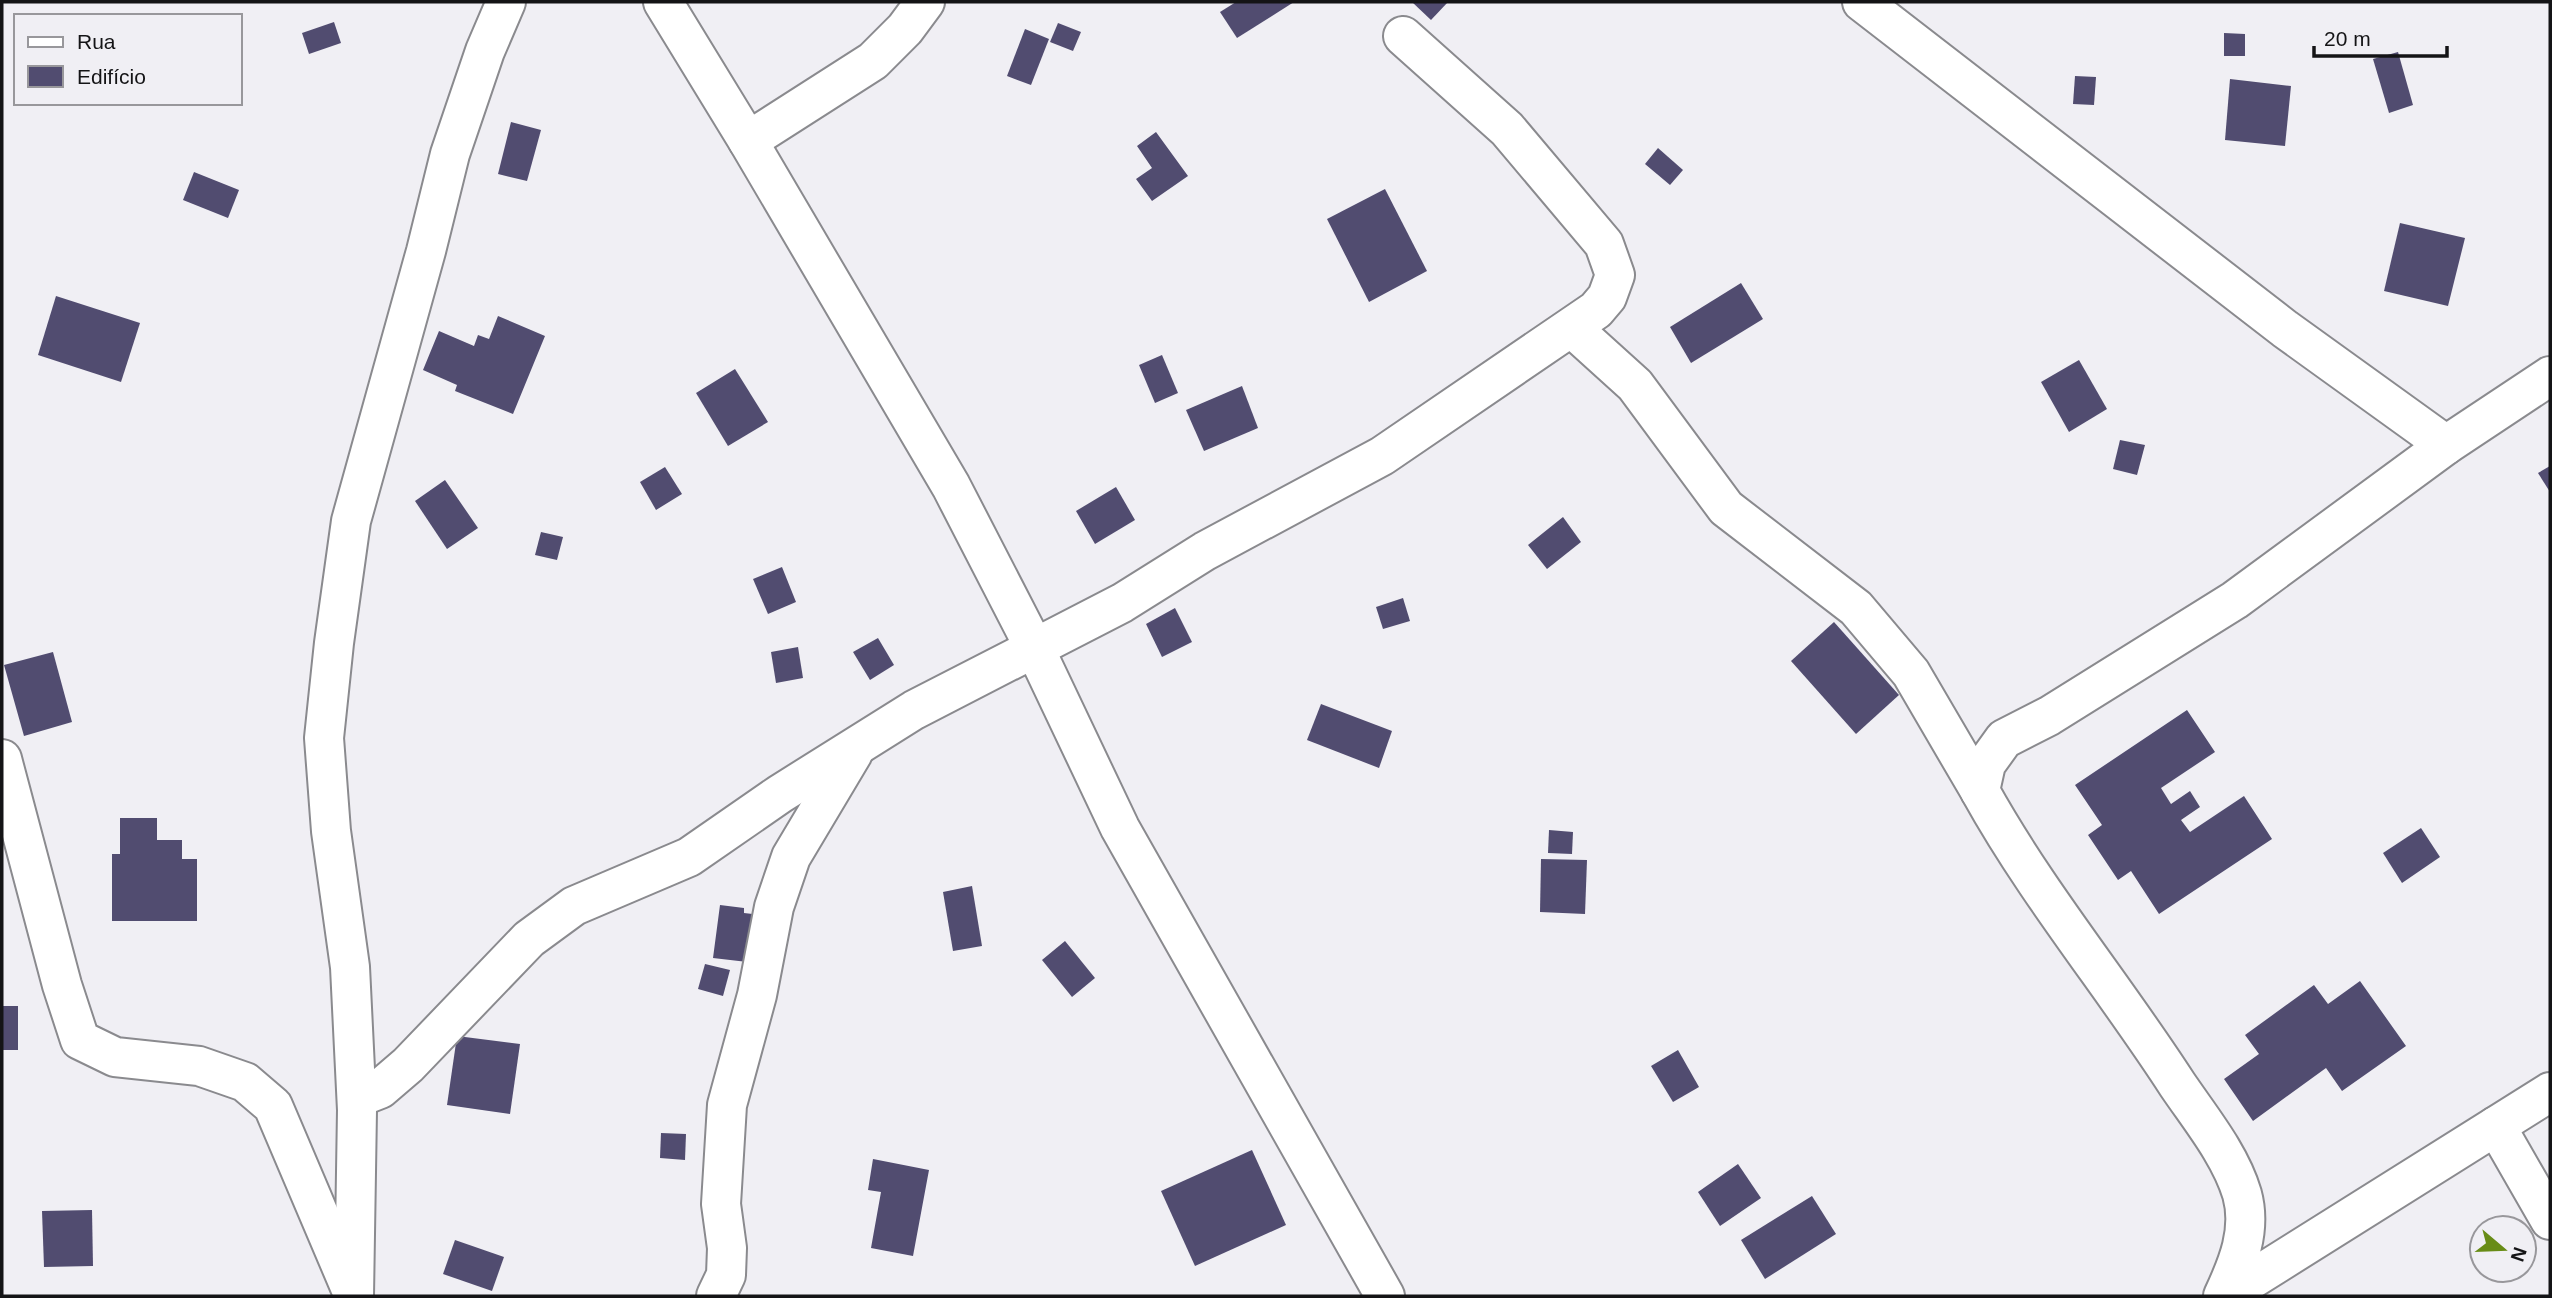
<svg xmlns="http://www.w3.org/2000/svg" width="2552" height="1298" viewBox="0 0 2552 1298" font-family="Helvetica,sans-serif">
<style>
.building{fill:#514c70}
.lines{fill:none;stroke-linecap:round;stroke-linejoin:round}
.minor-casing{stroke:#8a8a8e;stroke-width:42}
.minor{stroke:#fff;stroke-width:38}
</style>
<rect width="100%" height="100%" fill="#f0eff4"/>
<!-- building -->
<g class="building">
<path d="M1236,2H1294L1237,38L1220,12Z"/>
<path d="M1412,2H1448L1431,20Z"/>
<path d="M334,22L341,43L309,54L302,33Z"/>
<path d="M1058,23L1081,32L1073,51L1050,42Z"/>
<path d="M1025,29L1049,39L1031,85L1007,76Z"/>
<path d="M2224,33L2245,34V56H2224Z"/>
<path d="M2398,52L2413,105L2389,113L2373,59Z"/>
<path d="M2075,76L2096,77L2094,105L2073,104Z"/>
<path d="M2230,79L2291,86L2285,146L2225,140Z"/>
<path d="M511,122L541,130L527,181L498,174Z"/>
<path d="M1156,132L1188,176L1152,201L1136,179L1152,168L1137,146Z"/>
<path d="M1658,148L1683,170L1670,185L1645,164Z"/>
<path d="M194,172L239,190L228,218L183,200Z"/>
<path d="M1385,189L1427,271L1369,302L1327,219Z"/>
<path d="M2400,223L2465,238L2448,306L2384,291Z"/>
<path d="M1741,283L1763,319L1691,363L1670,327Z"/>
<path d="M56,296L140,323L121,382L38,355Z"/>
<path d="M498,316L545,336L513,414L455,391L457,385L423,370L439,331L474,346L478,335L489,339Z"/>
<path d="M1162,355L1178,393L1155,403L1139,365Z"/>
<path d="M2079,360L2107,409L2069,432L2041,382Z"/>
<path d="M735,369L768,422L728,446L696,393Z"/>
<path d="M1242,386L1258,428L1204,451L1186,410Z"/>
<path d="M2120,440L2145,445L2137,475L2113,469Z"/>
<path d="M2550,466V492L2538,473Z"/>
<path d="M665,467L682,494L656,510L640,482Z"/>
<path d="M445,480L478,528L447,549L415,501Z"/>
<path d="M1116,487L1135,520L1095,544L1076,511Z"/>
<path d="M1563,517L1581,542L1547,569L1528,545Z"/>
<path d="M541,532L563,537L557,560L535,555Z"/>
<path d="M782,567L796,602L768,614L753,579Z"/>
<path d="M1403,598L1410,621L1383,629L1376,607Z"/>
<path d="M1175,608L1192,642L1162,657L1146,624Z"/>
<path d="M1834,622L1899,695L1856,734L1791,661Z"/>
<path d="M878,638L894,665L870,680L853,652Z"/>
<path d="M798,647L803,678L776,683L771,652Z"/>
<path d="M53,652L72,722L24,736L4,665Z"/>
<path d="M1321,704L1392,731L1379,768L1307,740Z"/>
<path d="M2187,710L2215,752L2161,788L2171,804L2190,791L2200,807L2181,820L2190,832L2244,796L2272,839L2159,914L2131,871L2118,880L2088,835L2102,825L2075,785Z"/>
<path d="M120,818H157V840H182V859H197V921H112V854H120Z"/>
<path d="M2421,828L2440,857L2402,883L2383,853Z"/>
<path d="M1549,830L1573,832L1572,854L1548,853Z"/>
<path d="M1541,859L1587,860L1585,914L1540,912Z"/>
<path d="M972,886L982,946L953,951L943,892Z"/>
<path d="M720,905L744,908V913L761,915L756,963L713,958Z"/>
<path d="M1065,941L1095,978L1072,997L1042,960Z"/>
<path d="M705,964L730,970L723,996L698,989Z"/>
<path d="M2360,981L2406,1046L2342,1091L2326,1068L2253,1121L2224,1079L2259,1054L2245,1035L2314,985L2328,1004Z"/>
<rect x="2" y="1006" width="16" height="44"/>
<path d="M457,1036L520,1044L510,1114L447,1105Z"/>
<path d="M1678,1050L1699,1087L1673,1102L1651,1066Z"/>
<path d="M661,1133L686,1134L685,1160L660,1158Z"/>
<path d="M1252,1150L1286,1225L1195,1266L1161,1191Z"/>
<path d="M873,1159L929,1170L913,1256L871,1248L881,1192L868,1190Z"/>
<path d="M1738,1164L1761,1198L1720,1226L1698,1192Z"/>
<path d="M1812,1196L1836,1234L1765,1279L1741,1240Z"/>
<path d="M92,1210L93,1266L44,1267L42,1211Z"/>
<path d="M455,1240L504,1257L492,1291L443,1274Z"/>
</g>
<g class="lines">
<!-- minor casing -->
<g class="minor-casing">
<g id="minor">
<path d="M663,2L748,141L951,486L1035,649L1120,828L1385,1296"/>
<path d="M1862,2L2285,329L2446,445"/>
<path d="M748,141L873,61L905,29L925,2"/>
<path d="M1572,328L1635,385L1726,508L1856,608L1911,673L1980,791"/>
<path d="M2,759L62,985L80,1040L115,1057L199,1066L245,1082L273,1106L350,1287"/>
<path d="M357,1098L380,1089L408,1065L529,939L574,906L689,857L780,794L914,710L1122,603L1205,551L1382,456L1596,310L1607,297L1615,275L1604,244L1507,129L1403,36"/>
<path d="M2496,1126L2550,1220"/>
<path d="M354,1296L357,1110L350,967L331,831L324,738L334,643L351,521L426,251L450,154L485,51L506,2"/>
<path d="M716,1296L726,1275L727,1248L721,1204L727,1105L757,995L774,907L791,857L853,753"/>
<path d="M2223,1296C2238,1264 2252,1230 2242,1194C2230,1154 2200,1118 2177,1084C2113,985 2037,894 1980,791L1986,764L2004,739L2049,716L2235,600L2446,445L2550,376"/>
<path d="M2225,1296L2550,1092"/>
</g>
</g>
<!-- minor -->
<use href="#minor" class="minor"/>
</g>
<!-- border -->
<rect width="2552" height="1298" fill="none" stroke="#141416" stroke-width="7"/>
<!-- legend -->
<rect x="14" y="14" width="228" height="91" fill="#f0eff4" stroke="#98979b" stroke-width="2"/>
<rect x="28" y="37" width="35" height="10" fill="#ffffff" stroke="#98979b" stroke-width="2"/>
<text x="77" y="49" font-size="21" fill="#141416">Rua</text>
<rect x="28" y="66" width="35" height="21" fill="#514c70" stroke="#98979b" stroke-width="2"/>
<text x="77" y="84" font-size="21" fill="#141416">Edifício</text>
<!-- north arrow -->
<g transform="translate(2503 1249) rotate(109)"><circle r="33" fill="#f0eff4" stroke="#98979b" stroke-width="2"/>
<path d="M0-5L12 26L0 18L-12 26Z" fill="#688c16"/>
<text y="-10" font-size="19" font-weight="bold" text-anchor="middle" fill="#141416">N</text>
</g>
<!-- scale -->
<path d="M2314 46v10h133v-10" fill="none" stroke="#141416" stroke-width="3.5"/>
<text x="2324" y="46" font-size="21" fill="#141416" stroke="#f0eff4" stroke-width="5" paint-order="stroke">20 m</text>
</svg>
